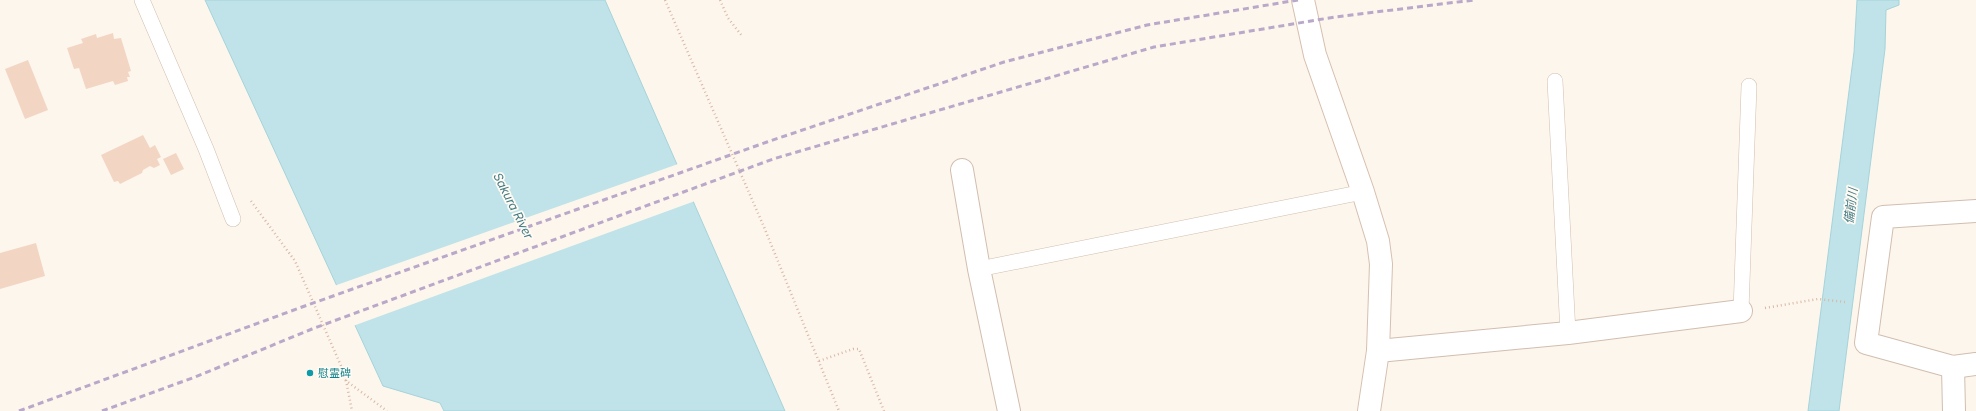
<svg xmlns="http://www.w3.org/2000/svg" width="1976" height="411" viewBox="0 0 1976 411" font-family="Inter,'Noto Sans JP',sans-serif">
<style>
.water{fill:#bfe3e8;stroke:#a5d3da}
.pier{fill:#fdf6ec}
.building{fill:#f3d5c3}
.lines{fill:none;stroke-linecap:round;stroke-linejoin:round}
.lane-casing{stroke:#d1beb0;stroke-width:16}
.street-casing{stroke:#d1beb0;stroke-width:24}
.secondary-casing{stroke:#d6c0b0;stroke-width:24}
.path{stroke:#d9b8a5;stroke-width:2.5;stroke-dasharray:1 3;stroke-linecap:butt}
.lane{stroke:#fff;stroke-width:15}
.street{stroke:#fff;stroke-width:22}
.secondary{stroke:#fff;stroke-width:22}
.rail{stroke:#b9a8c9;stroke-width:3;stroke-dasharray:6 4;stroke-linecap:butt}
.culture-dot{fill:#0f9aa8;stroke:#fffaf3;stroke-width:1.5}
.labels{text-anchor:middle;stroke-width:3.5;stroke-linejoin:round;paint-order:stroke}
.culture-label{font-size:11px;fill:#0d838f;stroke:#fffaf3;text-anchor:start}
.water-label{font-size:12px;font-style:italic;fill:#437c86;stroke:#fffaf3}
</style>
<rect width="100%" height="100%" fill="#fdf6ec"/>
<!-- water -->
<g class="water">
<path d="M205,0H605L785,411H444L440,403L383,386Z"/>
<path d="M1857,0H1899V5L1886,10L1885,49L1839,411H1808L1854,52Z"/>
</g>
<!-- pier -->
<path class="pier" d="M678,164L695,201L353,326L334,286Z"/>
<!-- building -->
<g class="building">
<path d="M113,33L114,39L121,38L131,71L128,72L130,77H127L128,81L115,85L113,81L86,89L79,68L74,69L67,48L83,43L81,39L96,34L97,38Z"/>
<path d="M28,60L48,110L25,119L5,69Z"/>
<path d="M143,135L150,148L155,145L161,157L157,159L160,165L154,168L150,166L143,170L142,173L120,184L118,181L114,182L101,155Z"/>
<path d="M176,153L184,169L171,175L163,159Z"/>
<path d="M36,243L45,276L0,289V253Z"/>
</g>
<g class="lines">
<!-- lane casing -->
<g class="lane-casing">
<g id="lane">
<path d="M142,0L206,149L233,219"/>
<path d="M1555,81L1568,333"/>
<path d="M979,269L1363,192"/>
<path d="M1741,311L1749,86"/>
</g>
</g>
<!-- street casing -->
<g class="street-casing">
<g id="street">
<path d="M962,170L979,269L1009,411"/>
<path d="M1976,211L1883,217L1866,343L1953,367L1976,364"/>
<path d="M1378,351L1568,333L1741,311"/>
<path d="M1953,367L1954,411"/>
</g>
</g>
<!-- secondary casing -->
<g class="secondary-casing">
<path id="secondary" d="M1303,0L1315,55L1363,192L1378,241L1381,264L1378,351L1369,411"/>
</g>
<!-- path -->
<g class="path">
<path d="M665,0L764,227L839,411"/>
<path d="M720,0L728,18L742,36"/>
<path d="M251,201L295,261L345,375L352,411"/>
<path d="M1765,308L1818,299L1845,302"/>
<path d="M819,361L853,349H859L884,411"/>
<path d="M345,380L387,411"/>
</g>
<!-- lane -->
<use href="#lane" class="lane"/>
<!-- street -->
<use href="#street" class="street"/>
<!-- secondary -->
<use href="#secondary" class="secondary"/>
<!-- rail -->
<g class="rail">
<path d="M19,411L302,307L767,142L1004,62L1147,25L1298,0"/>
<path d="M102,411L195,377L312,329L773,159L1154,47L1335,17L1474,0"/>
</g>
</g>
<!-- markers -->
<circle class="culture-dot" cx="310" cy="373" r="4"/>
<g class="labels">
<!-- culture labels -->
<g class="culture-label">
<text x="318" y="377">慰霊碑</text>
</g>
<!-- water labels -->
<g class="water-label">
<text transform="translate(513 206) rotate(63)" y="4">Sakura River</text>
<text transform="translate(1851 206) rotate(-83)" y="4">備前川</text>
</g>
</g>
</svg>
